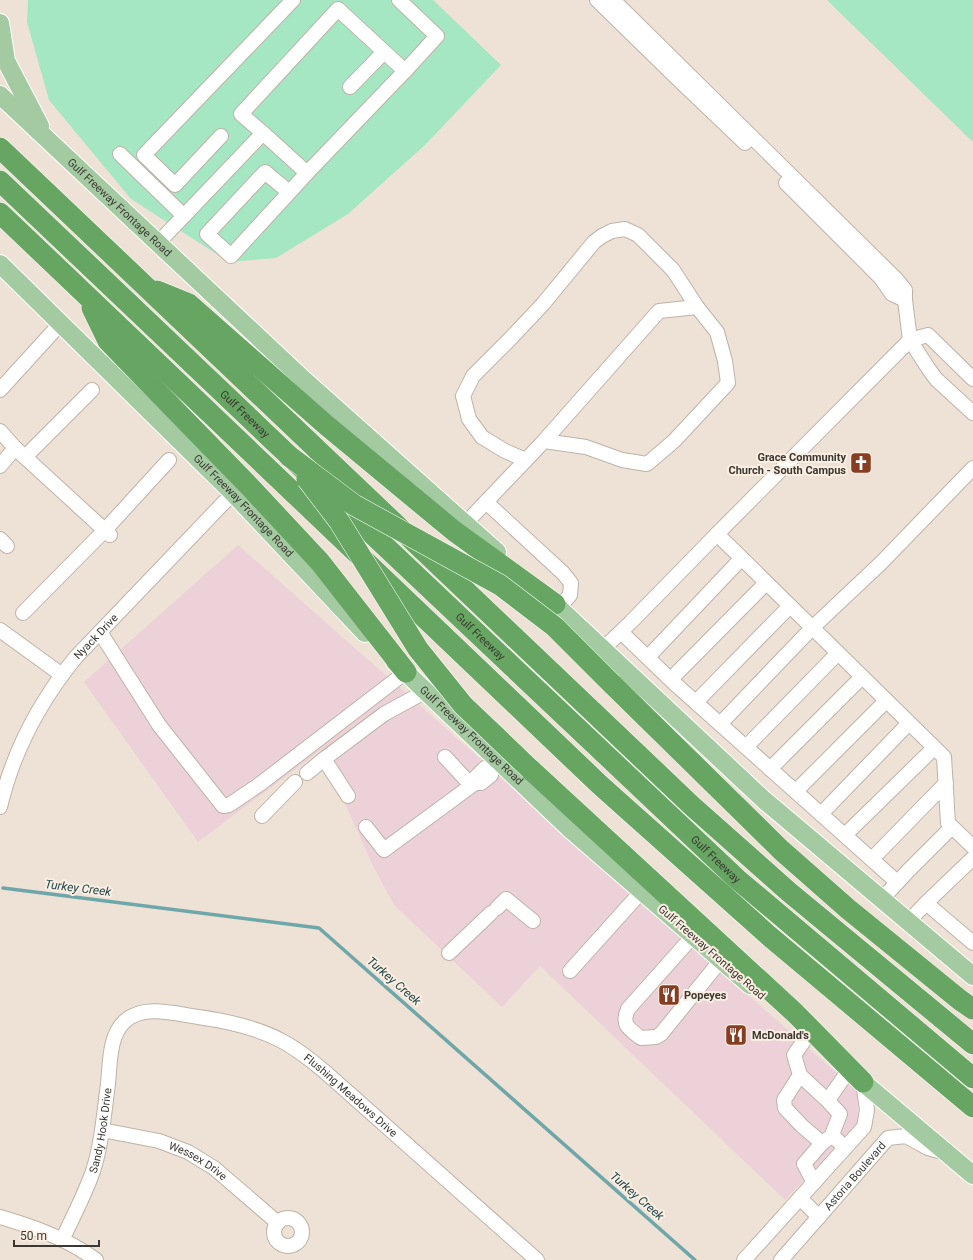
<svg xmlns="http://www.w3.org/2000/svg" width="973" height="1260" viewBox="0 0 973 1260" font-family="Roboto,sans-serif">
<style>
.commercial{fill:#ecd2d8}
.green{fill:#a5e6c3}
.lines{fill:none;stroke-linecap:round;stroke-linejoin:round}
.stream{stroke:#6da7a9;stroke-width:3.5}
.minor-casing{stroke:#bfb3a7;stroke-width:16}
.major-casing{stroke:#fff;stroke-width:20}
.highway-casing{stroke:#fff;stroke-width:22}
.minor{stroke:#fff;stroke-width:14}
.major{stroke:#a3caa1;stroke-width:18}
.highway{stroke:#66a662;stroke-width:21}
.highway-bridge-casing{stroke:#fff;stroke-width:22;stroke-linecap:butt}
.highway-bridge{stroke:#66a662;stroke-width:21}
.labels{text-anchor:middle;stroke-width:4;stroke-linejoin:round;paint-order:stroke}
.street-label{font-size:11px;fill:#3b3732;stroke:#fbeee2}
.poi-label{font-size:11px;font-weight:bold;fill:#3b3732;stroke:#fbeee2;text-anchor:start}
.water-label{font-size:12px;font-style:italic;fill:#21494b;stroke:#fbeee2}
</style>
<rect width="100%" height="100%" fill="#eee1d5"/>
<!-- commercial -->
<path class="commercial" d="M238,545L857,1091L858,1125L785,1200L540,966L502,1007L394,905L373,866L321,750L198,842L84,682Z"/>
<!-- green -->
<g class="green">
<path d="M28,0H433L501,65L425,145L348,214L276,258L229,262L131,199L49,100L27,22Z"/>
<path d="M827,0H973V142Z"/>
</g>
<g class="lines">
<!-- stream -->
<path class="stream" d="M3,888L319,928L695,1260"/>
<!-- minor casing -->
<g class="minor-casing">
<g id="minor">
<path d="M399,0L437,36L405,71"/>
<path d="M597,0L679,80L745,143"/>
<path d="M613,0L897,280L905,290V300L910,340L928,335L973,379"/>
<path d="M350,87L384,52"/>
<path d="M263,133L241,114L338,9L405,71L307,173"/>
<path d="M221,136L175,185L144,155L293,0"/>
<path d="M120,154L184,216"/>
<path d="M786,183L880,277L892,294L905,300"/>
<path d="M158,243L263,133L307,173L231,256L207,234L265,172L289,192"/>
<path d="M0,390L60,324"/>
<path d="M0,431L15,448L110,535"/>
<path d="M25,457L92,390"/>
<path d="M526,460L505,451L482,437L469,419L463,396L473,376L511,338L543,304L594,242L602,236L612,231L625,229L638,235L673,270L697,307"/>
<path d="M0,466L15,448"/>
<path d="M486,502L563,573L571,583L570,595L559,608"/>
<path d="M465,524L544,441L586,447L622,460L647,464L674,441L728,383L725,361L717,332L697,307L659,311L544,441"/>
<path d="M717,534L910,340L928,368L936,379L973,413"/>
<path d="M0,539L7,546"/>
<path d="M23,613L105,530L169,460"/>
<path d="M0,630L62,675"/>
<path d="M100,632L159,725L223,806L229,805L260,784L406,672"/>
<path d="M621,632L674,683L897,882"/>
<path d="M603,649L631,622L717,534L944,757L948,823L973,847"/>
<path d="M648,657L741,559"/>
<path d="M671,679L766,583"/>
<path d="M696,702L790,606"/>
<path d="M720,724L812,628L881,563L973,468"/>
<path d="M746,747L838,653"/>
<path d="M445,757L471,785"/>
<path d="M324,759L348,796"/>
<path d="M492,768L491,775L481,783H475L476,777L485,768H492L499,762"/>
<path d="M770,769L862,677"/>
<path d="M307,773L324,759L384,714L426,691"/>
<path d="M796,791L886,701"/>
<path id="s1" d="M0,807C13,752 40,701 76,657L233,493"/>
<path d="M821,814L909,723"/>
<path d="M262,816L295,782"/>
<path d="M366,827L384,850L475,783"/>
<path d="M845,835L934,748"/>
<path d="M973,858L926,903L973,943"/>
<path d="M872,859L946,783"/>
<path d="M882,899L908,871L952,827"/>
<path d="M497,908L506,899L533,921"/>
<path d="M908,922L926,903"/>
<path d="M693,936L628,1009C621,1025 629,1029 641,1038L656,1037L661,1034L721,960"/>
<path d="M449,953L491,913"/>
<path d="M570,971L642,891"/>
<path d="M808,1035L794,1055L800,1075L829,1102L840,1114L832,1135L845,1148"/>
<path d="M800,1075L784,1100L785,1108L802,1126L822,1143"/>
<path d="M828,1100L849,1070"/>
<path id="s2" d="M102,1130L159,1141L188,1152L214,1168L278,1223"/>
<path d="M814,1183L804,1164L822,1143L829,1138"/>
<path d="M800,1198L819,1217"/>
<path d="M0,1217C34,1227 68,1239 96,1260"/>
<circle cx="288" cy="1232" r="14"/>
<path id="s3" d="M62,1240C73,1217 85,1194 93,1171C102,1143 104,1113 108,1084C110,1064 109,1035 125,1021C144,1004 176,1014 198,1017C227,1021 256,1027 282,1041C297,1049 311,1060 324,1071L537,1260"/>
<path d="M744,1260L864,1127L867,1110L863,1082"/>
<path id="s4" d="M781,1260L888,1138L906,1136L928,1148L942,1152"/>
</g>
</g>
<!-- major casing -->
<g class="major-casing">
<g id="major">
<path d="M0,23L6,61L40,126"/>
<path id="s5" d="M0,95L304,380L497,552"/>
<path id="s6" d="M0,264L233,493L365,633"/>
<path d="M544,594L764,800L973,976"/>
<path id="s7" d="M395,662L570,829L750,985"/>
<path d="M853,1074L973,1175"/>
</g>
</g>
<!-- highway casing -->
<g class="highway-casing">
<g id="highway">
<path d="M0,148L691,805L789,892L973,1044"/>
<path id="s8" d="M0,181L303,469"/>
<path d="M0,213L600,785L768,935L973,1107"/>
<path d="M157,291L189,304L326,425L454,531L555,604"/>
<path d="M92,308L108,341L252,489L320,562L406,672"/>
<path id="s9" d="M333,497L737,879L973,1078"/>
<path d="M612,684L781,850L848,909L960,1000L973,1009"/>
<path d="M530,769L795,1013L863,1082"/>
</g>
</g>
<!-- minor -->
<use href="#minor" class="minor"/>
<!-- major -->
<use href="#major" class="major"/>
<!-- highway -->
<use href="#highway" class="highway"/>
<!-- highway-bridge casing -->
<g class="highway-bridge-casing">
<g id="highway-bridge">
<path d="M289,456L354,505L500,585L555,627L612,684"/>
<path d="M307,479L339,521L418,649L463,705L530,769"/>
</g>
</g>
<!-- highway-bridge -->
<use href="#highway-bridge" class="highway-bridge"/>
</g>
<!-- icons -->
<defs>
<g id="church-square" transform="scale(1.15)"><rect x="-9" y="-9" width="18" height="18" rx="4" fill="#863d21" stroke="#fbeee2"/><path d="M-1.2-6h2.4v3.5h3.3v2.4h-3.3V6h-2.4V-.1h-3.3v-2.4h3.3Z" fill="#fff"/></g>
<g id="restaurant-square" transform="scale(1.15)"><rect x="-9" y="-9" width="18" height="18" rx="4" fill="#863d21" stroke="#fbeee2"/><path d="M-5-6h1v4h1v-4h1v4h1v-4h1v5L-1.5 .5V6h-2V.5L-5-1ZM5-6V6H3V1.5H1.5Q1.5-4 5-6Z" fill="#fff"/></g>
</defs>
<g fill-rule="evenodd">
<use href="#church-square" x="861" y="463"/>
<use href="#restaurant-square" x="669" y="995"/>
<use href="#restaurant-square" x="736" y="1035"/>
</g>
<g class="labels">
<!-- street labels -->
<g class="street-label">
<text dy="4" stroke="none"><textPath href="#s5" startOffset="164">Gulf Freeway Frontage Road</textPath></text>
<text dy="4" stroke="none"><textPath href="#s8" startOffset="338">Gulf Freeway</textPath></text>
<text dy="4" stroke="none"><textPath href="#s6" startOffset="343">Gulf Freeway Frontage Road</textPath></text>
<text dy="4" stroke="none"><textPath href="#s9" startOffset="203">Gulf Freeway</textPath></text>
<text dy="4" stroke="none"><textPath href="#s1" startOffset="198">Nyack Drive</textPath></text>
<text dy="4" stroke="none"><textPath href="#s7" startOffset="106">Gulf Freeway Frontage Road</textPath></text>
<text dy="4" stroke="none"><textPath href="#s9" startOffset="527">Gulf Freeway</textPath></text>
<text transform="translate(712 952) rotate(41)" y="4">Gulf Freeway Frontage Road</text>
<text dy="4" stroke="none"><textPath href="#s3" startOffset="482">Flushing Meadows Drive</textPath></text>
<text dy="4" stroke="none"><textPath href="#s3" startOffset="117">Sandy Hook Drive</textPath></text>
<text dy="4" stroke="none"><textPath href="#s2" startOffset="102">Wessex Drive</textPath></text>
<text dy="4" stroke="none"><textPath href="#s4" startOffset="112">Astoria Boulevard</textPath></text>
</g>
<!-- poi labels -->
<g class="poi-label">
<text x="846" y="461" text-anchor="end">Grace Community<tspan x="846" dy="13">Church - South Campus</tspan></text>
<text x="684" y="999">Popeyes</text>
<text x="752" y="1039">McDonald's</text>
</g>
<!-- water labels -->
<g class="water-label">
<text transform="translate(78 888) rotate(7)" y="4">Turkey Creek</text>
<text transform="translate(394 981) rotate(41)" y="4">Turkey Creek</text>
<text transform="translate(637 1196) rotate(41)" y="4">Turkey Creek</text>
</g>
</g>
<!-- scale -->
<path d="M14 1240v6h85v-6" fill="none" stroke="#3b3732" stroke-width="2"/>
<text x="20" y="1240" font-size="12" fill="#3b3732" stroke="#fbeee2" stroke-width="3" paint-order="stroke">50 m</text>
</svg>
